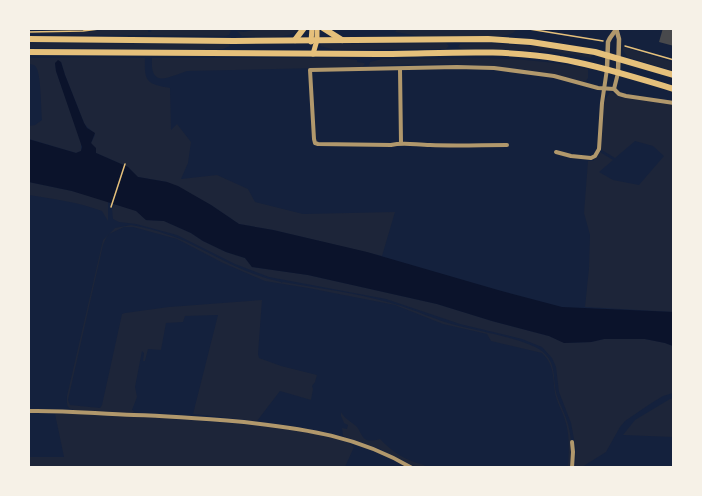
<svg xmlns="http://www.w3.org/2000/svg" width="702" height="496" viewBox="0 0 702 496" font-family="'PT Sans Narrow',sans-serif">
<style>
.green{fill:#1d2539}
.water{fill:#0b132b}
.building{fill:#48494c}
.lines{fill:none;stroke-linecap:round;stroke-linejoin:round}
.path{stroke:#e5c07b;stroke-width:1.5}
.minor{stroke:#b1986c;stroke-width:4}
.tertiary{stroke:#b1986c;stroke-width:4.5}
.secondary{stroke:#e5c07b;stroke-width:5}
.trunk{stroke:#e5c07b;stroke-width:6}
</style>
<rect width="100%" height="100%" fill="#14213d"/>
<!-- green -->
<g class="green">
<path d="M115,28L148,29V32H151L152,28L229,30L231,31L229,35L225,36L29,34V32H89Z"/>
<path d="M258,29H301C285,41 261,36 242,36L237,31L244,32Z"/>
<path d="M397,29L516,30L513,33L504,36H419L395,32Z"/>
<path d="M29,43L229,44L230,46L223,49L210,50L29,48Z"/>
<path d="M446,43L449,46L446,49L335,50L320,46L321,44Z"/>
<path d="M487,43L544,47L592,55L591,58L556,52L487,49H462L458,47L460,44Z"/>
<path d="M623,47L673,62V71L627,57L623,50Z"/>
<path d="M91,57L145,58C144,82 147,84 170,88L171,130L177,124L191,142L188,163L181,179L217,175L248,189L255,202L303,214L395,212L382,256L273,230L239,224L211,205L167,182L138,177L128,167L96,153L91,143L95,135C92,130 87,128 84,123L65,75L61,62L55,63L56,71L81,141V151L76,153L29,139V126L35,125L42,120C41,108 41,79 37,69C35,64 33,65 29,64L28,58Z"/>
<path d="M152,58H342L357,60V62L364,63L365,64L362,67L187,71C168,77 150,89 152,58Z"/>
<path d="M488,58C522,59 555,62 588,69V78L586,81L584,82C514,62 442,63 369,66L370,62L382,59Z"/>
<path d="M611,92L620,97L673,105V312L585,307L589,268L590,235L584,213L588,161H593L600,152L613,160L599,172L613,180L639,185L664,156L653,146L635,141L615,158L602,150L600,147C601,133 599,102 611,92Z"/>
<path d="M29,182L72,191L108,201V221L102,211C78,202 54,199 29,195Z"/>
<path d="M115,204L137,211L146,220L164,221L191,233L203,241L226,252L245,258L252,267L308,275L437,304L492,321L549,336L565,343L591,342L604,339H645L665,343L673,346V393L663,396L650,404L625,421L620,427L606,452L582,467H575L576,450L571,423L559,392L556,367L552,358L542,347L522,339L460,324L386,299L269,277L235,264L177,235L136,224L119,222L113,219L112,209Z"/>
<path d="M131,225C149,228 168,234 185,241C217,256 246,275 281,282V283L283,282C319,288 356,293 391,303C414,309 437,321 459,326C478,331 533,340 545,354C556,365 553,378 556,392C558,401 563,409 566,418C572,434 572,451 571,467H568C569,452 570,435 565,420C563,412 558,405 556,397C552,381 556,366 542,353L491,341L487,334L443,324L395,305L308,288L265,281L223,263L177,239L133,227H124L109,234L106,238L103,245L68,400L70,405L100,408L102,405L122,314L125,313L169,307L262,300L258,354L259,358L281,366L317,375L315,382L312,386L313,389L311,400L280,391L257,421L193,414L218,315L185,316L183,322L166,323L161,350L148,349L145,361H143L144,353L142,351L135,387L137,397L132,410L136,413C124,413 79,413 71,409C66,407 67,401 67,396L103,240L115,228Z"/>
<path d="M673,398V437L623,435L635,420L670,399Z"/>
<path d="M341,412C345,419 350,421 356,426C360,430 361,436 365,439C370,442 376,440 380,439C392,452 407,461 424,465L426,467H416L380,449L343,436L342,428L347,429L348,425L344,423L341,416Z"/>
<path d="M71,413C111,416 336,424 354,447L345,467L29,468V457H64L55,414Z"/>
</g>
<!-- water -->
<path class="water" d="M58,60L61,62L65,75L84,123L87,128L95,133L91,143L96,148V153L128,167L138,177L167,182L178,186L211,205L239,224L273,230L367,252L498,290L562,307L673,312V346L665,343L645,339H604L591,342L564,343L549,336L492,321L437,304L308,275L252,267L245,258L226,252L203,241L191,233L164,221L146,220L136,211L72,191L29,182L28,139L76,153L81,151L82,147L56,71L55,63Z"/>
<!-- building -->
<path class="building" d="M663,28H674V46L659,42Z"/>
<g class="lines">
<!-- path -->
<g class="path">
<path d="M523,28L603,41"/>
<path d="M28,32L83,31L107,28"/>
<path d="M625,46L674,60"/>
<path d="M111,207L125,164"/>
</g>
<!-- minor -->
<g class="minor">
<path d="M400,69L401,143"/>
<path d="M614,89L618,73"/>
<path d="M507,145C482,145 456,146 430,145C416,145 404,142 391,145L318,144L315,143L314,139L310,70L457,67L494,68L554,76L598,88L614,89L619,94L626,96L674,103"/>
<path d="M556,152L571,156L591,158L595,156L599,149L602,103L607,69"/>
<path d="M28,411C64,410 99,414 134,415C171,416 208,419 244,422C306,429 358,436 412,468"/>
<path d="M572,468L573,452L572,442"/>
</g>
<!-- tertiary -->
<g class="tertiary">
<path d="M616,28L619,39L618,73"/>
<path d="M607,69L608,42L610,38L615,31"/>
</g>
<!-- secondary -->
<g class="secondary">
<path d="M311,42L312,28"/>
<path d="M313,54L317,40V28"/>
</g>
<!-- trunk -->
<g class="trunk">
<path d="M323,28L342,40"/>
<path d="M28,39L234,41L488,39L531,42L595,52L674,75"/>
<path d="M295,40L304,28"/>
<path d="M28,52C145,53 262,54 378,54C438,54 500,48 560,59C598,65 636,78 674,89"/>
</g>
</g>
<!-- border -->
<rect width="702" height="496" fill="none" stroke="#f6f1e7" stroke-width="60"/>
</svg>
